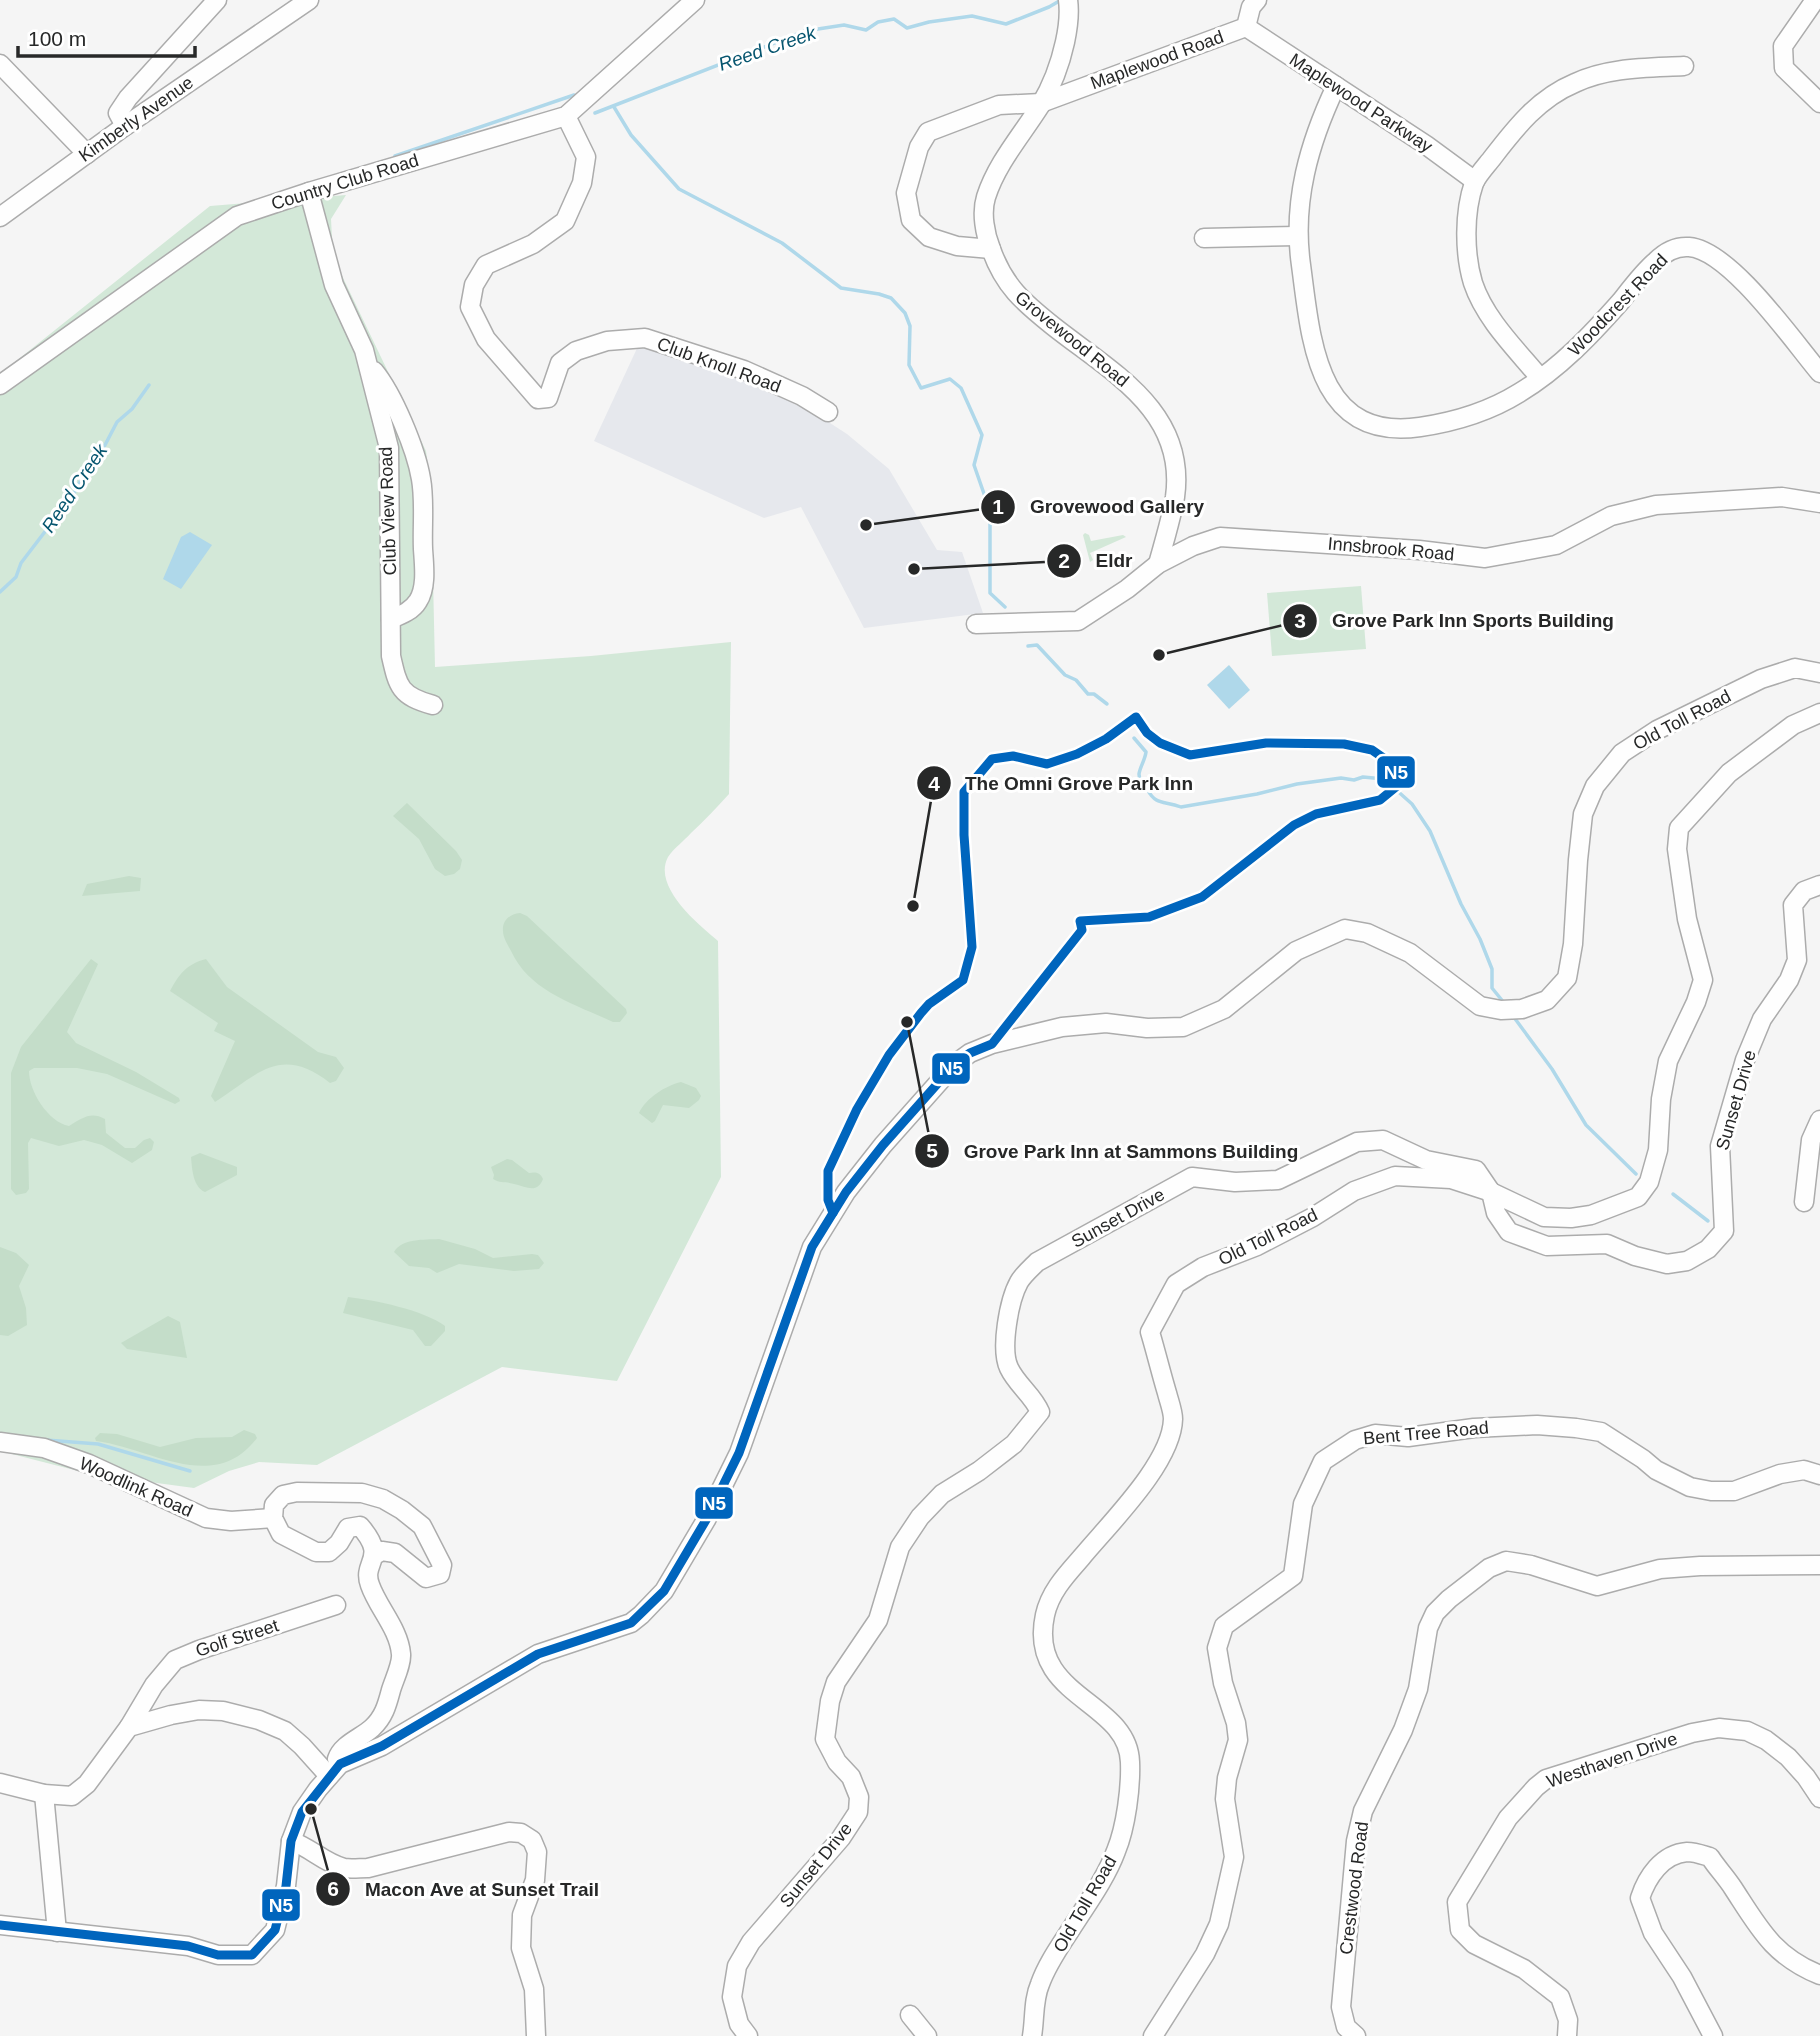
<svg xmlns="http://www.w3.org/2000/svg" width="1820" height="2036" viewBox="0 0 1820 2036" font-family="Arial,sans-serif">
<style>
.built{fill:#e6e8ed}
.green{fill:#d3e8d8}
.forest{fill:#c4ddc9}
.water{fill:#afd8ea}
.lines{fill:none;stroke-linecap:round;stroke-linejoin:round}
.stream{stroke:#afd8ea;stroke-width:3.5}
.minor-casing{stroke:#acacac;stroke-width:21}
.minor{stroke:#fefefe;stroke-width:18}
.bus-1-casing{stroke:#fff;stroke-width:14}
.bus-1{stroke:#0065bd;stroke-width:9}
.labels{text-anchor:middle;stroke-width:6;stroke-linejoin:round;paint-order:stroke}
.street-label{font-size:18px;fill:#272828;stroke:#fff}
.water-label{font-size:19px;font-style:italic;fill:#06556f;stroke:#fff}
.leader{fill:none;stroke:#272828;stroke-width:2.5}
.callout-dot{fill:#272828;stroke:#fff;stroke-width:2.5}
.mark-label{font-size:21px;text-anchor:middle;font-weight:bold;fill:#fff}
.callout-label{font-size:19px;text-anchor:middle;font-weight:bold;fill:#272828;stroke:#fff;stroke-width:6;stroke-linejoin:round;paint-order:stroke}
.line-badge{stroke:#fff;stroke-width:2.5}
.badge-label{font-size:19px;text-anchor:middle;font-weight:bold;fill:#fff}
</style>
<rect width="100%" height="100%" fill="#f5f5f5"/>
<!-- built -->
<path class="built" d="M639,344L675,352L802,405L847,434L889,469L937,550L962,552L983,613L864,628L801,507L764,518L594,441Z"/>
<!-- green -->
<g class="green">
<path d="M346,195L331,219L333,257L426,451L431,488L435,667L591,656L731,642L729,794C717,807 704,821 691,833C684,841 674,848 668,857C652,887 699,925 718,941L721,1177L617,1381L502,1367L317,1465L259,1462L229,1471L194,1488L90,1474L0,1451V374L210,206Z"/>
<path d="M1085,533L1089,535L1091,541L1123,535L1126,537L1090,553L1093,560L1090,562L1083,535Z"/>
<path d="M1361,586L1366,649L1272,656L1267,593Z"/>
</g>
<!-- forest -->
<g class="forest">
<path d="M407,803L456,851L462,860L460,869L454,874L445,876L435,869L419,839L393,816Z"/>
<path d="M129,876L141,878L140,891L82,896L87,884Z"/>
<path d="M520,913L527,916L626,1009L627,1013L620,1022H613C575,1004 530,992 511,951C508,945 503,938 503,931C502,920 510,914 520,913Z"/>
<path d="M91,959L98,964L67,1032L76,1043L136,1072L179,1098L180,1101L175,1104L107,1074L77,1068H34L29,1071C29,1091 48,1122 69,1126C82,1118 91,1111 105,1119L106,1133L125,1148H135L144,1140L150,1138L154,1142L152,1150L132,1163L102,1145L84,1140L59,1146L31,1138L28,1143L29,1189L26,1193L16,1195L11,1189V1073L21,1047Z"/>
<path d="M206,959L227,987L318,1052L336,1057L344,1068L336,1081L330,1083C280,1044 257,1075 215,1102L211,1096L235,1041L214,1031L218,1023L170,991C179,974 187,964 206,959Z"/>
<path d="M681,1082L696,1088L701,1096L699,1100L689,1108L663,1105L655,1121L652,1123L639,1113C646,1098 665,1086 681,1082Z"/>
<path d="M200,1153L237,1167V1175L205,1192C193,1187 192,1169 191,1157Z"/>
<path d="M507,1159L512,1160L529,1173C535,1172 540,1172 543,1179C537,1194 527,1187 514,1184C505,1181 501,1184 493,1179L494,1175L491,1167Z"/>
<path d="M439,1239L475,1249L493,1258L532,1254L538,1255L544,1263L539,1269L514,1271L459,1264L437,1273L429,1268L409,1266L394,1252C402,1238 424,1240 439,1239Z"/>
<path d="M0,1247L16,1253L29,1265L19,1286L26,1308L27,1325L8,1336L0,1335Z"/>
<path d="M348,1297C374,1300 424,1310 445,1326V1331L431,1346H425L413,1330L343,1313Z"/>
<path d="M168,1316L180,1322L187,1358L127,1349L121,1343Z"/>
<path d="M244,1430L255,1434L257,1438C214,1495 151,1448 96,1441L95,1438L100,1433L117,1434L160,1447L196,1438L232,1437Z"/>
</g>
<!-- water -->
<g class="water">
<path d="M190,532L212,545L181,589L163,579L181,537Z"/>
<path d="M1229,665L1250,690L1229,709L1207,685Z"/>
</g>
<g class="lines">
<!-- stream -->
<g class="stream">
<path d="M614,107L631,135L679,189L782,243L841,288L879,294L891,298L905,313L910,326L909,365L921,388L950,379L961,388L982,435L974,465L990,511V593L1005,607"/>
<path d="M595,113L805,31L844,25L866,30L878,22L894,19L907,28L929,22L972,16L1006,24L1049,7L1061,0"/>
<path d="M395,156L574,95"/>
<path d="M0,592L16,577L21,563L73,495L82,478L105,445L117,422L132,409L149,385"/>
<path d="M1028,646L1037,645L1065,675L1076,680L1088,694H1094L1107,704"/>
<path d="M1134,738L1146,752C1145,760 1140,767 1139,774C1139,781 1143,784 1147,789C1157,807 1164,800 1181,807L1257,794L1297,784L1341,778L1354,780L1363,777L1384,779L1412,804L1430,831L1461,904L1480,939L1492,969V988L1505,1004"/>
<path d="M1513,1016L1552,1069L1586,1125L1636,1174"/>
<path d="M1673,1194L1708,1221"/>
<path d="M46,1440L98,1444L190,1471"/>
</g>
<!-- minor casing -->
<g class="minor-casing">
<g id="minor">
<path d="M1068,0C1070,14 1068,28 1065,42C1060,65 1052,86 1040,106C1021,136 997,163 986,197C981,213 985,234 991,249C1004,286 1023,302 1053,326C1111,372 1187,411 1175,497C1171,520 1164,542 1158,564"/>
<path d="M1815,0L1783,46L1784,68L1820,103"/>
<path d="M1246,27L1426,145L1475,181"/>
<path d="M0,64L87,154"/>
<path d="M1336,86C1309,143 1292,202 1301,265C1311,339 1316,442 1420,427C1454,422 1490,411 1519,393C1559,369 1591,335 1621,301C1632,287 1643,272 1656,261C1665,252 1676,246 1689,247C1730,250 1793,341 1820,373"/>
<path d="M566,116L586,157L582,183L565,221L533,244L486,265L474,285L470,307L486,339L538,399L548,398L560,363L576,351L607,341L645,338L744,370L802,396L828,412"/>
<path d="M125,126L118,113L128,98L217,0"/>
<path d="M309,192L334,285L364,350L389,448L391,656C398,687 400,696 433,705"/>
<path d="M0,217L125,126L309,0"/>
<path d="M1204,238L1297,236"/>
<path d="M991,249L957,246L929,237L911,220L906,193L919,147L928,132L999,105L1041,103L1246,27L1251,7L1257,0"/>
<path d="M374,371C393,394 416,449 421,479C425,501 422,526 423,549C424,565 427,587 418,601C412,611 401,615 391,619"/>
<path d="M1540,378C1516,349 1485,319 1473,283C1464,253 1464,212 1474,183C1478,174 1487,165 1493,157C1516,127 1539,98 1575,83C1608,67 1648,68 1684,66"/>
<path d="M0,385L237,216L309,192L566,116L695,0"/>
<path d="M976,624L1078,621L1127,589L1158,564L1193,546L1220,537L1419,550L1485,558L1556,545L1611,516L1656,505L1782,497L1820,503"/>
<path d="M1804,1202L1811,1140L1820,1120"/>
<path d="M0,1442L44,1448L89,1464L206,1518L231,1521L273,1518"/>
<path d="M129,1727L154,1685L175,1660L199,1650L336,1605"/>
<path d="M340,1764L337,1759C342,1744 361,1738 372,1728C384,1717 387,1705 391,1690C394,1680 402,1664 401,1654C399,1629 378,1608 370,1585C361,1561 389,1559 360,1526L348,1528L339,1543L329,1552H316L281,1534L273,1518L274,1505L283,1495L297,1492L362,1493L383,1499L402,1510L422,1526L442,1565L440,1574L426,1578L395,1553L382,1551L375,1555"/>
<path d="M0,1783L44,1794L72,1796L87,1784L129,1727L171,1715L199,1710L223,1711L259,1720L285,1731L302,1746L329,1776"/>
<path d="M44,1794L57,1932"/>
<path d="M291,1841C310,1847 324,1863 344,1868C351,1869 360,1868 368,1868L509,1832L521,1833L532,1840L537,1852L535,1880L522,1915L521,1948L534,1989L536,2036"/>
<path d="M0,1925L188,1946L218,1955H252L275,1930L286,1886L291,1841L302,1812L318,1789L340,1764L382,1746L538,1654L631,1623L641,1615L664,1591L706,1520L739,1453L812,1247L846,1192L883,1145L955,1064L970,1053L992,1044L1062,1027L1106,1023L1147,1028L1183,1027L1224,1009L1296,951L1345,929L1367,933L1410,953L1480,1006L1501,1010L1522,1009L1547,1000L1567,978L1573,944L1578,860L1583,814L1595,786L1622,753L1657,730L1761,679L1795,668L1820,673"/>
<path d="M910,2015L927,2036"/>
<path d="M748,2036L739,2024L732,1997L737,1966L751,1942L841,1838L858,1812L859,1797L851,1777L837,1762L825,1739L830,1701L836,1682L878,1620L900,1547L920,1517L942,1494L979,1471L1014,1444L1040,1412C1033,1395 1017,1385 1009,1368C1000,1349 1009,1300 1019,1282C1023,1275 1031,1268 1037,1262L1192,1177L1235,1182L1278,1180L1357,1142L1383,1140L1426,1160L1476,1170L1491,1192L1496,1213L1509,1232L1547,1246L1607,1244L1635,1256L1667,1264L1687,1261L1708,1249L1724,1231L1720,1146L1745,1060L1762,1019L1789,980L1797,960L1793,905L1804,891L1820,885"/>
<path d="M1032,2036C1035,2019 1033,2000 1040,1984C1047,1964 1060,1946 1071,1929C1087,1904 1106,1878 1116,1851C1126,1827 1131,1787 1130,1762C1128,1700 1027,1698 1045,1615C1050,1592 1066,1575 1081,1558C1109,1524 1172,1463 1173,1419C1173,1411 1169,1401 1167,1393C1161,1373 1156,1352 1150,1332L1176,1284L1203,1267L1257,1246L1313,1217L1354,1191L1395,1176L1451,1179L1491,1192L1544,1217L1571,1218L1591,1215L1638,1197L1649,1182L1658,1150L1661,1099L1668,1061L1696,1002L1703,980L1687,919L1677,849L1679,828L1729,773L1793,725L1820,713"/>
<path d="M1153,2036L1205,1954L1219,1924L1234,1857L1225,1799L1227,1778L1238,1740L1236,1723L1223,1683L1217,1648L1224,1626L1293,1576L1303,1504L1323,1461L1355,1440L1375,1434L1408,1437L1474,1428L1537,1425L1576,1428L1601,1432L1643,1459L1656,1470L1690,1487L1711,1491H1734L1780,1474L1804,1470L1820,1475"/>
<path d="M1356,2036L1346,2027L1341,2007L1356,1841L1363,1811L1403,1730L1418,1689L1428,1628L1435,1613L1449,1599L1489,1568L1506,1561L1531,1565L1597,1586L1660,1569L1700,1566L1820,1565"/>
<path d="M1567,2036L1568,2020L1560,1997L1524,1969L1474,1944L1460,1930L1457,1902L1508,1818L1536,1787L1546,1779L1692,1733L1719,1728L1747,1731L1766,1740L1788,1757L1806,1777L1820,1798"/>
<path d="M1713,2036L1682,1977L1653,1933L1640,1898C1647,1877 1662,1854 1687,1852C1695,1852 1703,1855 1710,1857C1717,1868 1726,1877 1733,1888C1759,1928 1773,1956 1820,1975"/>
</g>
</g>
<!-- minor -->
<use href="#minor" class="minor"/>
<!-- bus-1 casing -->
<g class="bus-1-casing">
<g id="bus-1">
<path d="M1136,717L1147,733L1160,743L1190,755L1266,743L1344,744L1372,750L1395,766L1397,786L1380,800L1316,814L1294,825L1202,897L1149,917L1080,921L1082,930L992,1044L970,1053L955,1064L883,1145L846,1192L833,1213L828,1200V1171L857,1109L889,1055L921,1013L929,1004L963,980L972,947L964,835V792L992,759L1013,756L1047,764L1077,754L1106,739Z"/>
<path d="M0,1925L188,1946L218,1955H252L275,1930L286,1886L291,1841L302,1812L340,1764L382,1746L538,1654L631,1623L664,1591L706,1520L739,1453L812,1247L833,1213"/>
</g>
</g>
<!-- bus-1 -->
<use href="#bus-1" class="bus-1"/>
</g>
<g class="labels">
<!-- street labels -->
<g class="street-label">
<text transform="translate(1157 60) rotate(-20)" y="6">Maplewood Road</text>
<text transform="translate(1361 103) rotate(33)" y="6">Maplewood Parkway</text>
<text transform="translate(136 119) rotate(-35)" y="6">Kimberly Avenue</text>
<text transform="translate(345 182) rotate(-17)" y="6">Country Club Road</text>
<text transform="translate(1618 305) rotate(-46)" y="6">Woodcrest Road</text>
<text transform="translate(1072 339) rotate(39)" y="6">Grovewood Road</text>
<text transform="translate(719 365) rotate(20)" y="6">Club Knoll Road</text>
<text transform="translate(388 511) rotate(-92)" y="6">Club View Road</text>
<text transform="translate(1391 549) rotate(5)" y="6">Innsbrook Road</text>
<text transform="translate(1682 720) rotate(-28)" y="6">Old Toll Road</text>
<text transform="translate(1736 1100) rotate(-74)" y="6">Sunset Drive</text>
<text transform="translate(1118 1218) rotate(-29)" y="6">Sunset Drive</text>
<text transform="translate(1268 1237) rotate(-26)" y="6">Old Toll Road</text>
<text transform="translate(1426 1433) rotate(-5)" y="6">Bent Tree Road</text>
<text transform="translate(136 1487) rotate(24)" y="6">Woodlink Road</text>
<text transform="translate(237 1638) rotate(-18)" y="6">Golf Street</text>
<text transform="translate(1612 1760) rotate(-19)" y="6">Westhaven Drive</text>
<text transform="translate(816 1865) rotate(-51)" y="6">Sunset Drive</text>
<text transform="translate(1354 1888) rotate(-83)" y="6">Crestwood Road</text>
<text transform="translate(1085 1904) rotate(-60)" y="6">Old Toll Road</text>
</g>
<!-- water labels -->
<g class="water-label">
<text transform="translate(767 48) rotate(-19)" y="7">Reed Creek</text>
<text transform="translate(74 488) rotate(-56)" y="7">Reed Creek</text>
</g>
</g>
<!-- callouts -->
<path class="leader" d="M866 525L998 507M914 569L1064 561M1159 655L1300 621M913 906L934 783M907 1022L932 1151M311 1809L333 1889"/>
<g class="callout-dot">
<circle cx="866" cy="525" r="7"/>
<circle cx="914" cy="569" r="7"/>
<circle cx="1159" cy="655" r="7"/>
<circle cx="913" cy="906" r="7"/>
<circle cx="907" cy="1022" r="7"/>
<circle cx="311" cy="1809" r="7"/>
<circle cx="998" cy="507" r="18"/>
<circle cx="1064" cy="561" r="18"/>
<circle cx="1300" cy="621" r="18"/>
<circle cx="934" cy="783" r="18"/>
<circle cx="932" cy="1151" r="18"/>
<circle cx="333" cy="1889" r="18"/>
</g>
<g class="mark-label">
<text x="998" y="514">1</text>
<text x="1064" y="568">2</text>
<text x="1300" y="628">3</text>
<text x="934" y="791">4</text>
<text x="932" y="1158">5</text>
<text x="333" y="1896">6</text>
</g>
<g class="callout-label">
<text x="1117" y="513">Grovewood Gallery</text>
<text x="1114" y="567">Eldr</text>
<text x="1473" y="627">Grove Park Inn Sports Building</text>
<text x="1079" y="790">The Omni Grove Park Inn</text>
<text x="1131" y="1158">Grove Park Inn at Sammons Building</text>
<text x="482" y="1896">Macon Ave at Sunset Trail</text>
</g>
<g class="line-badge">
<rect x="1376" y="755" width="40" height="34" rx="7" fill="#0065bd"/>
<rect x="931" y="1052" width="40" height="33" rx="7" fill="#0065bd"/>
<rect x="694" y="1486" width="40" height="34" rx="7" fill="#0065bd"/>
<rect x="261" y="1888" width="40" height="34" rx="7" fill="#0065bd"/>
</g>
<g class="badge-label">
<text x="1396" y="779">N5</text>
<text x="951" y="1075">N5</text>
<text x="714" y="1510">N5</text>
<text x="281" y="1912">N5</text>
</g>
<!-- scale -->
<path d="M18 46v10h177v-10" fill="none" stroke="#272828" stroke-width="3.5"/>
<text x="28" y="46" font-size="21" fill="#272828" stroke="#ffffff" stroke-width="5" paint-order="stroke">100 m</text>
</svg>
